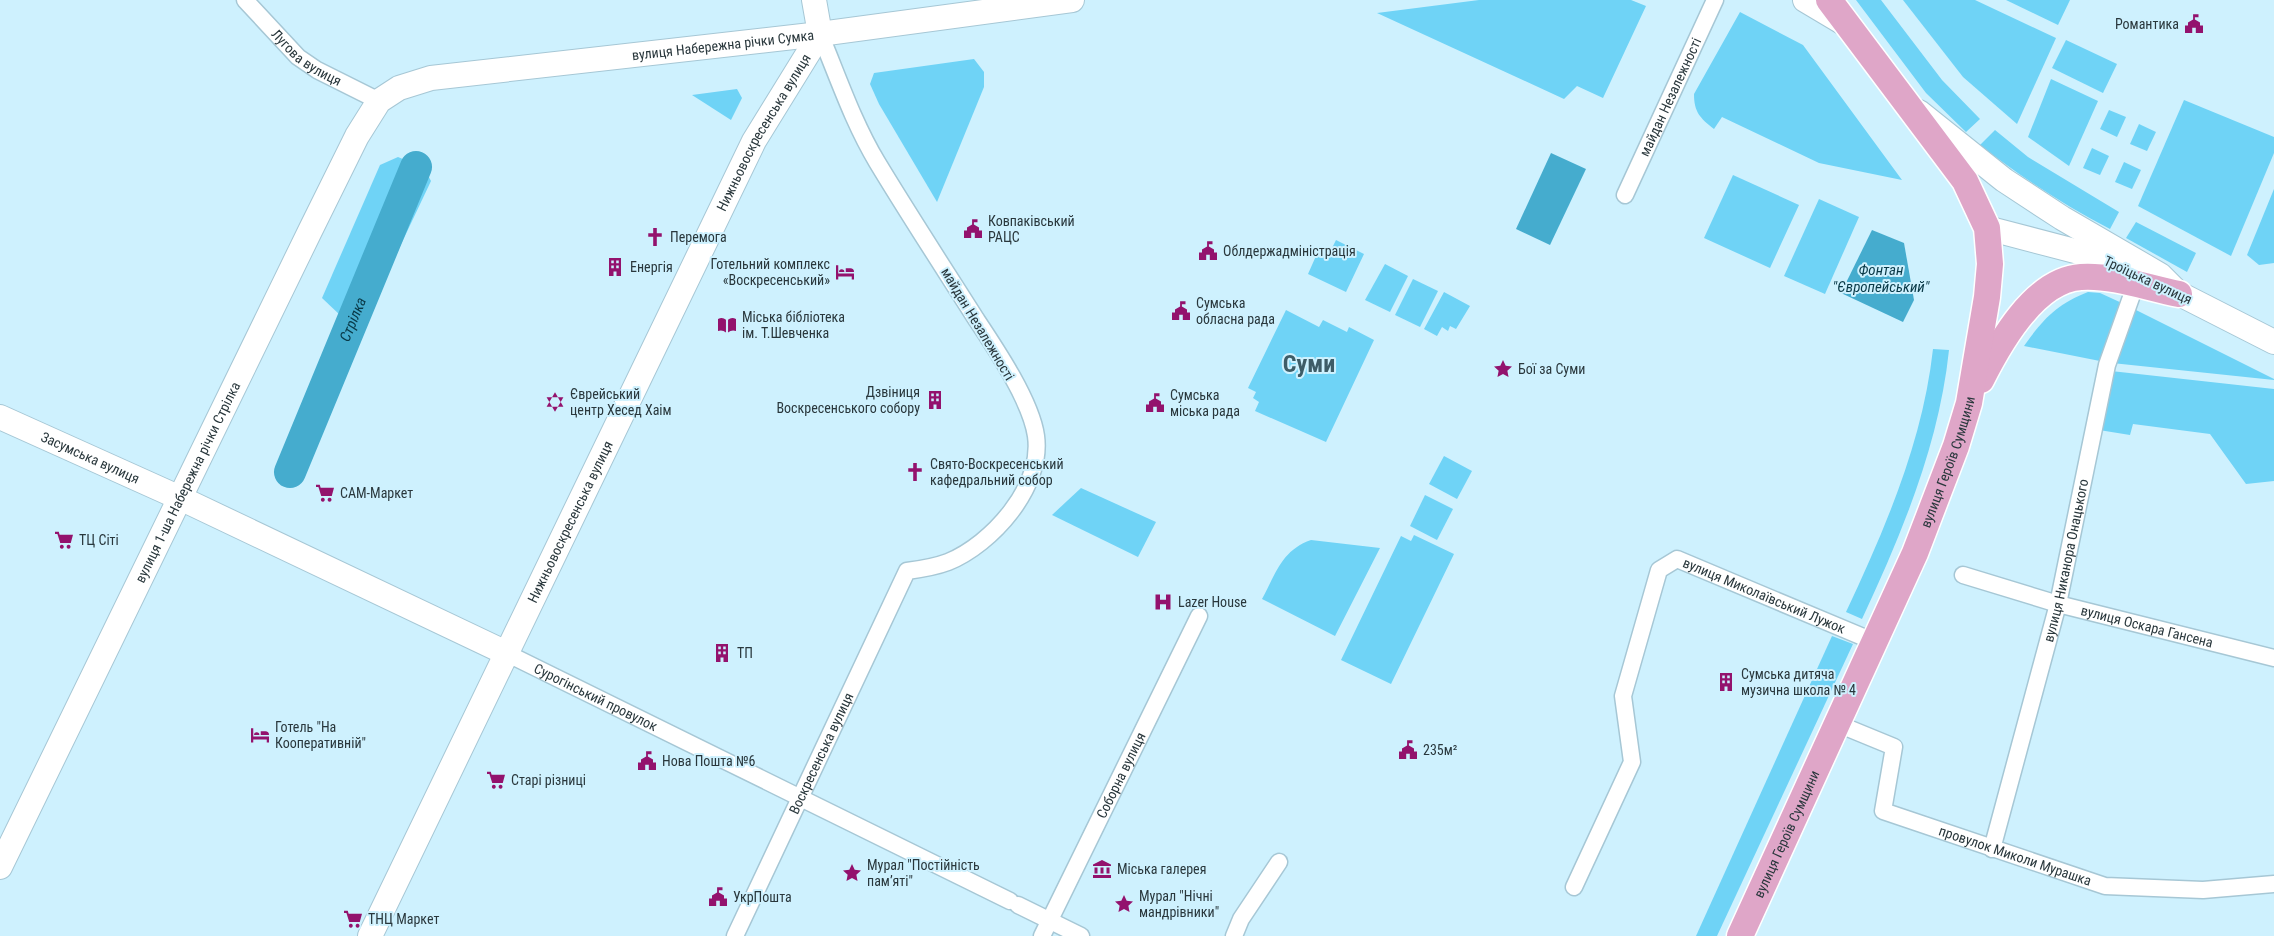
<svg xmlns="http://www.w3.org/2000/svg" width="2274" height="936" viewBox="0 0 2274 936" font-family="'Roboto Condensed',sans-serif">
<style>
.green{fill:#6fd3f6}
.water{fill:#45acce}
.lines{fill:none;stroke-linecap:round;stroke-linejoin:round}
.river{stroke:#45acce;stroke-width:32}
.street-casing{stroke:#a6c7d5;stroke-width:19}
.secondary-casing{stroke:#a6c7d5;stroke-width:26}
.primary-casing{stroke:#fff;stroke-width:29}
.street{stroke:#fff;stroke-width:16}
.secondary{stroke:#fff;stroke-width:24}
.primary{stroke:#dfa6c8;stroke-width:26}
.labels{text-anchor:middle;stroke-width:4;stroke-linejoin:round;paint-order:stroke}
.poi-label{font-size:14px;fill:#29373c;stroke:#cef1fe;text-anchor:start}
.street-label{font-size:14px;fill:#29373c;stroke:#cef1fe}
.water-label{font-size:15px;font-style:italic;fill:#093947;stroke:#cef1fe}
.town-label{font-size:24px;font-weight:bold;fill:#3d5c67;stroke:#cef1fe}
</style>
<rect width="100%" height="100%" fill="#cef1fe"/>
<!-- green -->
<g class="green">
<path d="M1479,0H1631L1646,6L1603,98L1577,86L1564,99L1377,13Z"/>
<path d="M1856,0H1881L1942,80L1980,119L1966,132L1926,93Z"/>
<path d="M1903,0H1975L2056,38L2017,124L1963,77Z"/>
<path d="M2006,0H2070L2058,25Z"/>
<path d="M1740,12L1803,45L1902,180L1819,163L1722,117L1714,129C1700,118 1694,112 1694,94Z"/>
<path d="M2066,40L2117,64L2103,93L2052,68Z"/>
<path d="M974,59L984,72V87L937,202L879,104L870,84L874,73Z"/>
<path d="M2051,79L2098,101L2069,166L2028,137Z"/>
<path d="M737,89L742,98L731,120L692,95Z"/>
<path d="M2184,100L2274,137V153L2231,256L2138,206Z"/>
<path d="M2109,110L2126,117L2117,137L2100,129Z"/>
<path d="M2139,124L2156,132L2147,151L2130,144Z"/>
<path d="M1995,130L2028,157L2119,212L2110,229C2064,205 2021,177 1980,145Z"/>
<path d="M2092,148L2109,156L2100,175L2083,168Z"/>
<path d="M398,157L424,168L431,181L359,333L322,298L380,165Z"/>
<path d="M2124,162L2141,170L2132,189L2115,182Z"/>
<path d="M1733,175L1799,205L1770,268L1704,238Z"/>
<path d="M2274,189V263L2259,265L2247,255Z"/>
<path d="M1819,199L1859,217L1825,294L1784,276Z"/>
<path d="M2136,222L2196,253L2187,272L2126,238Z"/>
<path d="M1336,240L1364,254L1346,292L1308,274L1316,256L1321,258L1325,249L1330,252Z"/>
<path d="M1385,264L1408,276L1390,312L1365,300Z"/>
<path d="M1413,279L1438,291L1420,327L1395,315Z"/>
<path d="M1444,292L1470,306L1456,329L1450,326L1448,331L1442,327L1437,336L1424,329Z"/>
<path d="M2088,292L2100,293L2124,304L2105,362L2024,346C2043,319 2057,304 2088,292Z"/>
<path d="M2130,307L2274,379V380L2112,363Z"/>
<path d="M1286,310L1319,327L1323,320L1347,332L1349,327L1374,340L1326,442L1255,411L1259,402L1253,398L1256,392L1248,388Z"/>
<path d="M1933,349L1949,350C1939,445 1902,533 1862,619L1846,612C1885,529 1923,441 1933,349Z"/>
<path d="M2111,371L2274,389V481L2246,484L2210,434L2133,424L2130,435L2099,430Z"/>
<path d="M1444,456L1472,471L1457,499L1429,484Z"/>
<path d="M1081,488L1156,522L1138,557L1052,515Z"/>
<path d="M1425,495L1453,509L1437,540L1410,526Z"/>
<path d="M1414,535L1454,554L1391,684L1341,660L1401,536L1411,541Z"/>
<path d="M1311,540L1380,548L1335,636L1262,599C1276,573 1282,550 1311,540Z"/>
<path d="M1832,636L1853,644L1717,936H1696Z"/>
</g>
<!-- water -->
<g class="water">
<path d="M1551,153L1586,169L1550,245L1516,229Z"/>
<path d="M1872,230L1904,243L1914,300L1903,322L1841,293Z"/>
</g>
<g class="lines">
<!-- river -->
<path class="river" id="s1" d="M290,472L416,167"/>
<!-- street casing -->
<g class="street-casing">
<g id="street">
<path id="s2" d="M245,0L298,57L317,70L379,101"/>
<path id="s3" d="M1625,195L1715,0"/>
<path id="s4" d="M1963,575L2058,604L2274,658"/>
<path id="s5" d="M506,653L1010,901"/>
<path id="s6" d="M1838,724L1894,747L1883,811L2105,886L2203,890L2274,884"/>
<path id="s7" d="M1992,849L2058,604L2107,365L2139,275"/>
<path id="s8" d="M1574,887L1632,762L1623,696L1659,570L1677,559L1875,642"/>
<path d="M1018,905L1081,936"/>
<path id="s9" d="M735,936L907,571C922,569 935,567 948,562C992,544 1043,487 1036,436C1031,401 996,349 976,319C943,267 909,215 877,162C853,122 838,77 820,34"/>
<path id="s10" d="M1042,936L1199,616"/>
<path d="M1234,936L1241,919L1279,862"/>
</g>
</g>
<!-- secondary casing -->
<g class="secondary-casing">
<g id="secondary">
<path d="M814,0L820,34"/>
<path d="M1805,0L1847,25"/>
<path d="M1919,112L2004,180L2062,218L2160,275L2179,294"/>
<path d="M1987,228L2113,261L2125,266"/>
<path d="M2166,287L2274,342"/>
<path id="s11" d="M0,417L180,498L506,653"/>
<path id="s12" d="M0,867L310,231L357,136L379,101L399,88L431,78L820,34L1072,0"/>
<path id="s13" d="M370,936L754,141L820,34"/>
</g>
</g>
<!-- primary casing -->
<g class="primary-casing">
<g id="primary">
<path d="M1981,380C1999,344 2034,280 2081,277C2114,275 2148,288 2179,294"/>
<path id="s14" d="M1740,936L1915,553L1956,446L1969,403L1987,297L1990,264L1987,228L1965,181L1829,0"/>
</g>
</g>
<!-- street -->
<use href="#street" class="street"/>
<!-- secondary -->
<use href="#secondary" class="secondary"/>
<!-- primary -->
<use href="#primary" class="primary"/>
</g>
<!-- icons -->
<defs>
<g id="civic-bare" transform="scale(1.5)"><path d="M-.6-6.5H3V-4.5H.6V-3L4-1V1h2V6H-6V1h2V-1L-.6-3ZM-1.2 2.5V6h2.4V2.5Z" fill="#93126d" stroke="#cef1fe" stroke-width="2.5" paint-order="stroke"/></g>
<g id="church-bare" transform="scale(1.5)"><path d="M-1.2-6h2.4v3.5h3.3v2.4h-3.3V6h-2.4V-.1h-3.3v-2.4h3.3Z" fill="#93126d" stroke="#cef1fe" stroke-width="2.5" paint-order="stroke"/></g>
<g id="building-bare" transform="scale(1.5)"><path d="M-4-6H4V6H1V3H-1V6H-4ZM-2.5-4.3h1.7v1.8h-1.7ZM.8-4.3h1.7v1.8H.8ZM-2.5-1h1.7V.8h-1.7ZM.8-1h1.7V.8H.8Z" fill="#93126d" stroke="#cef1fe" stroke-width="2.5" paint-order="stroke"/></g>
<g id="hotel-bare" transform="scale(1.5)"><path d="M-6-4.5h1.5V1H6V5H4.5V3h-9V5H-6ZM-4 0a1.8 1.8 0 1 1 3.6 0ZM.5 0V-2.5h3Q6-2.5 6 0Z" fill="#93126d" stroke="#cef1fe" stroke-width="2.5" paint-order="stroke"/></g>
<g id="library-bare" transform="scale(1.5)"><path d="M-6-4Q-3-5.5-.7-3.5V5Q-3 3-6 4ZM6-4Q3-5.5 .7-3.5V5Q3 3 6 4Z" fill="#93126d" stroke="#cef1fe" stroke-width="2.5" paint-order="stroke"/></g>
<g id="sight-bare" transform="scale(1.5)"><path d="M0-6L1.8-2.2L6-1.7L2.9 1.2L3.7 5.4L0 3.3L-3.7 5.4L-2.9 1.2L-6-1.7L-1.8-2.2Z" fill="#93126d" stroke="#cef1fe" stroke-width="2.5" paint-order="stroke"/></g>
<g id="synagogue-bare" transform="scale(1.5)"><path d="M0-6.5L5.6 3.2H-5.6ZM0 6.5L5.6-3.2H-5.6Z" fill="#93126d" stroke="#cef1fe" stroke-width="2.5" paint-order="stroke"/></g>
<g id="supermarket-bare" transform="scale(1.5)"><path d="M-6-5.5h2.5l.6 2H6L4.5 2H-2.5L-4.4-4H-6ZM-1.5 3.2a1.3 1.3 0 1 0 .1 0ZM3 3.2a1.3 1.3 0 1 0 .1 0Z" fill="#93126d" stroke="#cef1fe" stroke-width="2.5" paint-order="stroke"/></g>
<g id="hospital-bare" transform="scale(1.5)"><path d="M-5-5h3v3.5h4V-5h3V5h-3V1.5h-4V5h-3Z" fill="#93126d" stroke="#cef1fe" stroke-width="2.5" paint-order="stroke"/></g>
<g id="museum-bare" transform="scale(1.5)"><path d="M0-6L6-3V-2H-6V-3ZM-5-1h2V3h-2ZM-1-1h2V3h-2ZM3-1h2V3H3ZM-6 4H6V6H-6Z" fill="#93126d" stroke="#cef1fe" stroke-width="2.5" paint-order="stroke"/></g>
</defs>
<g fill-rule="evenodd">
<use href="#civic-bare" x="2194" y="24"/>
<use href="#civic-bare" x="973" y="229"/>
<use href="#church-bare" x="655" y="237"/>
<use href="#civic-bare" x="1208" y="251"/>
<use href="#building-bare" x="615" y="267"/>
<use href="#hotel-bare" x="845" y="272"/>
<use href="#civic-bare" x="1181" y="311"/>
<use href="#library-bare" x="727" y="325"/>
<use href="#sight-bare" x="1503" y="369"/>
<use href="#building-bare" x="935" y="400"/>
<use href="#synagogue-bare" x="555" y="402"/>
<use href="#civic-bare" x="1155" y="403"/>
<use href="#church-bare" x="915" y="472"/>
<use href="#supermarket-bare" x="325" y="493"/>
<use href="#supermarket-bare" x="64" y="540"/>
<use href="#hospital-bare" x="1163" y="602"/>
<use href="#building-bare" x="722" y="653"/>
<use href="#building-bare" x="1726" y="682"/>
<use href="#hotel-bare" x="260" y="735"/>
<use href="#civic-bare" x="1408" y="750"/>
<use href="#civic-bare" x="647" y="761"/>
<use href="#supermarket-bare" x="496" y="780"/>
<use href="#museum-bare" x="1102" y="869"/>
<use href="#sight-bare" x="852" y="873"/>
<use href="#civic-bare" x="718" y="897"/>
<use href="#sight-bare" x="1124" y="904"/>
<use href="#supermarket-bare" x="353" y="919"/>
</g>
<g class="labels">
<!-- poi labels -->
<g class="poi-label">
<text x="2179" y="29" text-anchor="end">Романтика</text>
<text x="988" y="226">Ковпаківський<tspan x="988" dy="16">РАЦС</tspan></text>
<text x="670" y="242">Перемога</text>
<text x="1223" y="256">Облдержадміністрація</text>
<text x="830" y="269" text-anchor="end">Готельний комплекс<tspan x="830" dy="16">«Воскресенський»</tspan></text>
<text x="630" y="272">Енергія</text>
<text x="1196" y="308">Сумська<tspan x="1196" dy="16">обласна рада</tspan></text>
<text x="742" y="322">Міська бібліотека<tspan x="742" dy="16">ім. Т.Шевченка</tspan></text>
<text x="1518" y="374">Бої за Суми</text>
<text x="920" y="397" text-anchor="end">Дзвіниця<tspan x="920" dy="16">Воскресенського собору</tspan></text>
<text x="570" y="399">Єврейський<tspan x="570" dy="16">центр Хесед Хаім</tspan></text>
<text x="1170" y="400">Сумська<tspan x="1170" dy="16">міська рада</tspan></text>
<text x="930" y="469">Свято-Воскресенський<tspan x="930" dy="16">кафедральний собор</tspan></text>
<text x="340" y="498">САМ-Маркет</text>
<text x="79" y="545">ТЦ Сіті</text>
<text x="1178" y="607">Lazer House</text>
<text x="737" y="658">ТП</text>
<text x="1741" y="679">Сумська дитяча<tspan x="1741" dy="16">музична школа № 4</tspan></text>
<text x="275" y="732">Готель "На<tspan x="275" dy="16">Кооперативній"</tspan></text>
<text x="1423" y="755">235м²</text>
<text x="662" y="766">Нова Пошта №6</text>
<text x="511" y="785">Старі різниці</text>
<text x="867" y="870">Мурал "Постійність<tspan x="867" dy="16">пам’яті"</tspan></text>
<text x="1117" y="874">Міська галерея</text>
<text x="1139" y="901">Мурал "Нічні<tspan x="1139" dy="16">мандрівники"</tspan></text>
<text x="733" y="902">УкрПошта</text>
<text x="368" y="924">ТНЦ Маркет</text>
</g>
<!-- street labels -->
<g class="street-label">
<text dy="5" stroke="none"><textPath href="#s12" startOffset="1206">вулиця Набережна річки Сумка</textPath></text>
<text dy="5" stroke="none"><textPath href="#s2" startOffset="85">Лугова вулиця</textPath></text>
<text dy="5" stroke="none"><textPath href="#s3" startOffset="108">майдан Незалежності</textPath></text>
<text dy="5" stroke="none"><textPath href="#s13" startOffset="895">Нижньовоскресенська вулиця</textPath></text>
<text transform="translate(2148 280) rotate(25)" y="5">Троїцька вулиця</text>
<text transform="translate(978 324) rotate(59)" y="5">майдан Незалежності</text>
<text dy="5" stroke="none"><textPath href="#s11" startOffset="99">Засумська вулиця</textPath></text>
<text dy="5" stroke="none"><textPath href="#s14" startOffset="518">вулиця Героїв Сумщини</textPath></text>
<text dy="5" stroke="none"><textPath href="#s12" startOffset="428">вулиця 1-ша Набережна річки Стрілка</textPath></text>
<text dy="5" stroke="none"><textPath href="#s13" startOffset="460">Нижньовоскресенська вулиця</textPath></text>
<text dy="5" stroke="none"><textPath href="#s7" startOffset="298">вулиця Никанора Онацького</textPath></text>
<text dy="5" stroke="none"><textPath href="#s8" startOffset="451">вулиця Миколаївський Лужок</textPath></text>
<text dy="5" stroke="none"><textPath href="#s4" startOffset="191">вулиця Оскара Гансена</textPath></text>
<text dy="5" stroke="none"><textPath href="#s5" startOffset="100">Сурогінський провулок</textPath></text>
<text dy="5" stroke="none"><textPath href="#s9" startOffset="202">Воскресенська вулиця</textPath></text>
<text dy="5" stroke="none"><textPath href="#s10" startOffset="179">Соборна вулиця</textPath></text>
<text dy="5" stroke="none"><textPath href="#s14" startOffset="112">вулиця Героїв Сумщини</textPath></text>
<text dy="5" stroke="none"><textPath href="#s6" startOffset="265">провулок Миколи Мурашка</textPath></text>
</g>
<!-- water labels -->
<g class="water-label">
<text x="1881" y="275">Фонтан<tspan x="1881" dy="17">"Європейський"</tspan></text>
<text dy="5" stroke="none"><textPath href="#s1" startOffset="165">Стрілка</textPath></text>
</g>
<!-- town labels -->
<g class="town-label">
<text x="1309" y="372">Суми</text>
</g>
</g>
</svg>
